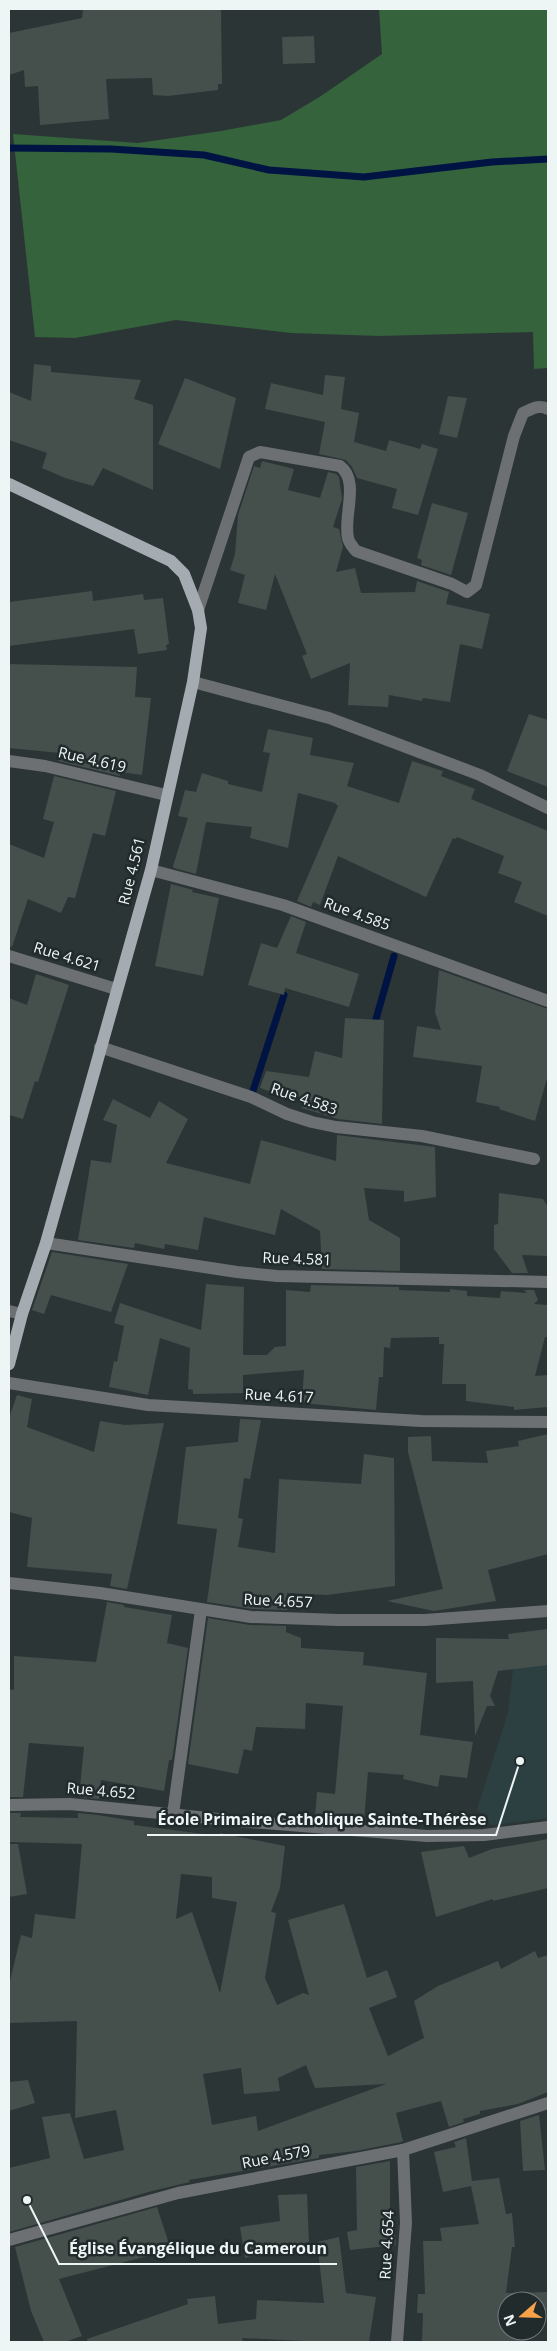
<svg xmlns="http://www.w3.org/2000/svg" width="557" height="2351" viewBox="0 0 557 2351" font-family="'Open Sans',sans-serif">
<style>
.built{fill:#2d4041}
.green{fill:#35633c}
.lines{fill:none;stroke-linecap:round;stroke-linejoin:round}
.stream{stroke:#001443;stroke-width:7}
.building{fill:#454f4c;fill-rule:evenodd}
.minor{stroke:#6c7072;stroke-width:12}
.major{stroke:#a4acb1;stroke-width:12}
.labels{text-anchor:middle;stroke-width:5;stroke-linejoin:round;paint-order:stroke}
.street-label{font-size:15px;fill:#eef5f5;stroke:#212b2b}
.leader{fill:none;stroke:#eef5f5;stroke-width:2}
.callout-dot{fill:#eef5f5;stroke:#212b2b;stroke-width:2}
.callout-label{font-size:16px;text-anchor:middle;font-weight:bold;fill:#eef5f5;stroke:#212b2b;stroke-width:5;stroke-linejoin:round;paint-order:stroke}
</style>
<rect width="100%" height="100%" fill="#2b3536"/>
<!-- built -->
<path class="built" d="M548,1629V1818L491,1825L477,1809L508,1713L513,1669L508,1634Z"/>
<!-- green -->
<path class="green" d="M379,9H548V368L534,369L533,332L380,336L291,333L176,320L75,338L35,337L13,134L138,143L221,131L281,120L321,96L382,54Z"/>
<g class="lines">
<!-- stream -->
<g class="stream">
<path d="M9,148L111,149L204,155L269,170L364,177L492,162L548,159"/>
<path d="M376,1019L394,956"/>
<path d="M251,1097L284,995"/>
</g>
</g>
<!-- building -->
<g class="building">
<path d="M83,9H221L222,84H218V90L168,96L153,95L152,78L106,79L109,119L40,125L38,86L25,87L24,70L9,75V33L82,18Z"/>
<path d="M314,36L315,63L283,64L282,37Z"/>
<path d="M34,364L51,366V372L141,380L134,399L153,405V490L103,468L93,486L65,478L42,468L47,453L9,440V392L31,401Z"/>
<path d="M325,375L345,377L341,409L359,413L354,442L386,451L389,440L420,449L422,444L438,449L418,515L392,508L397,489L357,478L352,467L346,460L319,454L325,422L265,409L271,383L323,395Z"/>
<path d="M185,378L236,398L220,469L158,444Z"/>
<path d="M448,396L467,398L457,438L439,434Z"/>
<path d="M262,461L294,469L288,490L320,498L328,472L336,474L339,477L342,499L333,527L339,529L343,547L336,572L355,568L361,593L415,592L417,581L449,592L446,604L490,614L482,649L460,644L450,702L423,698L422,701L389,695L388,707L348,705L350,663L311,679L302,656L307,654L275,574L266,610L238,603L245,575L230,570L235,554L238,515L254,466L260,468Z"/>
<path d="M432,503L468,513L451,575L421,565L422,560L417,558Z"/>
<path d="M92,591L93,601L143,594L144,600L163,598L169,644L166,645L167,650L138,654L134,629L9,646V602Z"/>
<path d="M9,664L137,667L135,697L151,698L142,775L120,772V776L58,761L60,753L9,748Z"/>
<path d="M529,714L548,720V787L507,771Z"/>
<path d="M268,729L313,738L310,755L354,763L347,786L399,803L412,761L443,771L441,776L475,789L471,799L548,831V916L514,902L522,882L498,873L504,856L457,837L456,839L453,838L426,897L338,856L320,905L313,902L311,907L297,901L338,806L335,803L298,793L288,848L250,838L252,827L206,822L196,874L174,868L173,866L188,818L178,816L185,790L196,792L202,773L228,781V784L262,792L270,753L263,752Z"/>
<path d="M54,776L116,791L105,836L93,833L75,898L68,897L61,913L28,899L12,947L9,946V844L44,858L54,822L43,819Z"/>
<path d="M171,884L193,890L192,892L219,898L203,976L155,966Z"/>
<path d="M291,916L306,922L296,953L359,974L349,1007L285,988L284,995L248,985L261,943L277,948Z"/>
<path d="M439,970L548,1009V1075L535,1121L499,1109L500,1107L476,1102L482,1066L413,1057L417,1026L441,1030L435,1012Z"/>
<path d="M36,974L69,985L38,1082L35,1081L23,1119L9,1115V998L27,1005Z"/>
<path d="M345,1018L384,1020L382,1124L338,1119L302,1108L303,1103L260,1088L266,1071L309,1077L315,1051L342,1058Z"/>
<path d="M113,1099L150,1118L159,1101L188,1119L166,1163L250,1184L261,1140L336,1161L337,1135L435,1147L436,1197L404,1202V1191L364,1188L369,1220L400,1238V1271L322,1269L320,1231L281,1209L275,1235L204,1217L198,1250L165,1244L164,1249L135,1243L134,1248L78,1240L91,1160L111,1163L117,1125L103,1120Z"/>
<path d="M499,1193L543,1199L548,1207V1256L522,1255L528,1273H512L494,1249V1225L498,1224Z"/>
<path d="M52,1252L128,1264L111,1312L51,1295L44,1314L32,1310Z"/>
<path d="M206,1284L244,1287L243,1355H267L275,1347L286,1346V1290L310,1292L311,1285L399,1287V1290L450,1292V1289L467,1291V1296L500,1298L501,1291L527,1293L524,1290H534L538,1300L534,1304L548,1305V1337H545L535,1376L548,1375V1407L514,1410V1407L466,1401V1384H442L444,1344H439V1337L391,1338L390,1348L384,1347L383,1377H379L376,1410L302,1403L304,1370L243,1375V1393L193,1394V1390L188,1389L190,1348L160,1338L148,1395L109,1387L114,1361L117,1362L124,1326L114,1323L120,1303L201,1330Z"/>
<path d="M17,1395L32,1399L27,1427L94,1452L100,1421L125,1425L164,1423L127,1589L110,1586L112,1574L27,1567L32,1518L9,1512V1418Z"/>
<path d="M240,1419L261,1420L250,1479L244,1478L238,1518L243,1519L238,1547L275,1553L279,1479L361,1484L364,1454L394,1458L395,1586L327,1595L287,1593V1610L252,1609L207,1602L217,1529L177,1524L186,1447L238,1442Z"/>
<path d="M548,1434V1554L488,1570L496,1601L434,1611L387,1601L443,1589L408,1452V1437L431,1436L432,1461L488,1463L486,1451L519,1446L518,1441Z"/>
<path d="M107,1602L124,1605V1607L172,1615L167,1643L188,1648L172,1760H169L164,1791L101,1780L99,1799L79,1797L84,1747L29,1743L23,1797H9V1689L14,1690V1656L96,1662Z"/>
<path d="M208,1618L250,1625L286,1626V1632L301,1638V1648L364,1652L363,1665L427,1673L420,1735L473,1742L467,1778L440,1775L438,1787L403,1779L404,1775L368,1772L364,1821L315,1817L317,1792L335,1794L343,1706L306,1703L305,1729L256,1727L252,1751L244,1749L238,1774L188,1764Z"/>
<path d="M548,1629V1665L498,1671L490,1696L495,1706H487L475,1736L473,1681L436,1683V1638L509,1639L508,1634Z"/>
<path d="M9,1813H21L20,1817L78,1818V1813L98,1815L134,1821V1825L219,1836L220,1833L285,1846L280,1888L271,1912L276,1913L265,1978L277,2005L303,1993L309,1995L288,1920L344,1904L367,1978L387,1970L397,1997L369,2008L388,2056L424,2038L414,2001L438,1986L498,1961L501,1969L535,1951L538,1958L548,1955V2092L518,2104L480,2111V2114L463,2119L464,2122L449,2127L441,2101L396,2113L403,2141L401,2142L356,2151L319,2155V2158L189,2180L190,2182L152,2191L9,2232V2168L50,2158L42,2117L70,2113L84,2159L124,2150L116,2110L75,2118L77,2021L9,2023V1985L21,1935L32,1938L35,1914L75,1919L82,1844L9,1842V1816L18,1817L9,1816ZM181,1874L212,1877V1898L237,1902L220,1993L192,1912L176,1919ZM306,2065L315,2088L386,2084L258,2131L256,2116L212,2125L203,2074L241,2068L244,2094L280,2091L278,2078Z"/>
<path d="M548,1839V1888L493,1901V1899L436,1917L421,1852L464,1846L469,1858L492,1849Z"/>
<path d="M9,1844H18L27,1894L9,1897Z"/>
<path d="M28,2080L35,2103L9,2111V2082Z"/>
<path d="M539,2115L545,2170L523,2171L520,2121Z"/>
<path d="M466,2138L472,2181L499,2178L506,2214L512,2213L515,2247H512L506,2293L548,2292V2311H541V2313H537V2301H507V2331H525L524,2342H422L423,2313H417L418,2294H425L423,2241H442L440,2228L479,2224L471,2186L443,2192L434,2152L456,2147L454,2142Z"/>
<path d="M390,2161V2226H394L396,2245L350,2250L347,2232L357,2230L356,2167Z"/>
<path d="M307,2194L309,2242L245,2258L240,2227L280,2221L278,2195Z"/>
<path d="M157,2207L171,2250L59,2279L82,2336L65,2342H44L31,2311L15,2247Z"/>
<path d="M339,2237L346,2293L376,2297L369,2342H323L242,2338L243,2342H88L87,2339L188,2304L187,2299L215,2296L218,2324L256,2319L257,2300L324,2303L317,2242Z"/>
</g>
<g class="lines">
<!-- minor -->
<g class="minor">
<path d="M198,610L249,457L260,452L340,466C360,481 343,516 348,538C349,543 353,547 356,551L452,584L467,592L476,585L514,436L523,413C532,409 539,404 548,409"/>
<path d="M193,682L329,718L480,775L548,808"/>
<path d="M9,761L45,766L166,795"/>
<path d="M151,870L283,905L548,1001"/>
<path d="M9,956L116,989"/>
<path d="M100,1047L251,1097L287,1114L312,1122L336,1127L422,1136L534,1159"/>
<path d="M46,1243L237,1272L277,1276L548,1282"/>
<path d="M9,1311L22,1314"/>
<path d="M9,1383L148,1405L421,1421L548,1422"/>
<path d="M9,1583L100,1593L251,1617L338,1620H425L548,1611"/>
<path d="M9,1805L70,1804L238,1821L427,1836L484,1835L548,1827"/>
<path d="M173,1814L201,1610"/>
<path d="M9,2240L178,2193L403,2150L548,2103"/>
<path d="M397,2342L406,2223L403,2150"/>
</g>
<!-- major -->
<path class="major" d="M9,484L171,561L184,574L198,610L201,628L193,682L151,870L46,1243L22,1314L9,1364"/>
</g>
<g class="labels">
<!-- street labels -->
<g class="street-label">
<text transform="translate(92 760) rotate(13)" y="5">Rue 4.619</text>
<text transform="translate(132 871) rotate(-76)" y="5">Rue 4.561</text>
<text transform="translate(357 914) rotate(20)" y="5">Rue 4.585</text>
<text transform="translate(67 957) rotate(17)" y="5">Rue 4.621</text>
<text transform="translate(304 1099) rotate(19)" y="5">Rue 4.583</text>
<text transform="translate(297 1259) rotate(2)" y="5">Rue 4.581</text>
<text transform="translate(279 1396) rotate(3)" y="5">Rue 4.617</text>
<text transform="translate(278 1601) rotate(3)" y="5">Rue 4.657</text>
<text transform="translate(101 1791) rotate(5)" y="5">Rue 4.652</text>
<text transform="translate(276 2157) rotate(-11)" y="5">Rue 4.579</text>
<text transform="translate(387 2245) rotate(-87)" y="5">Rue 4.654</text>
</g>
</g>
<!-- callouts -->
<path class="leader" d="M520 1761L496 1835H147M27 2200L59 2264H337"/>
<g class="callout-dot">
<circle cx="520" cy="1761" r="5"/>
<circle cx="27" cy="2200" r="5"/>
</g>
<g class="callout-label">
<text x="322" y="1825">École Primaire Catholique Sainte-Thérèse</text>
<text x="198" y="2254">Église Évangélique du Cameroun</text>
</g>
<!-- border -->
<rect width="557" height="2351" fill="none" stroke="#eef5f5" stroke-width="20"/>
<!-- north arrow -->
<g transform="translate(522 2316) rotate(250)"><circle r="24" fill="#212b2b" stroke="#737c7c"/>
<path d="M0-4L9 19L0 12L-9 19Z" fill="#f7a149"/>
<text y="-8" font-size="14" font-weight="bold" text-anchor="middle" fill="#eef5f5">N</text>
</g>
</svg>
